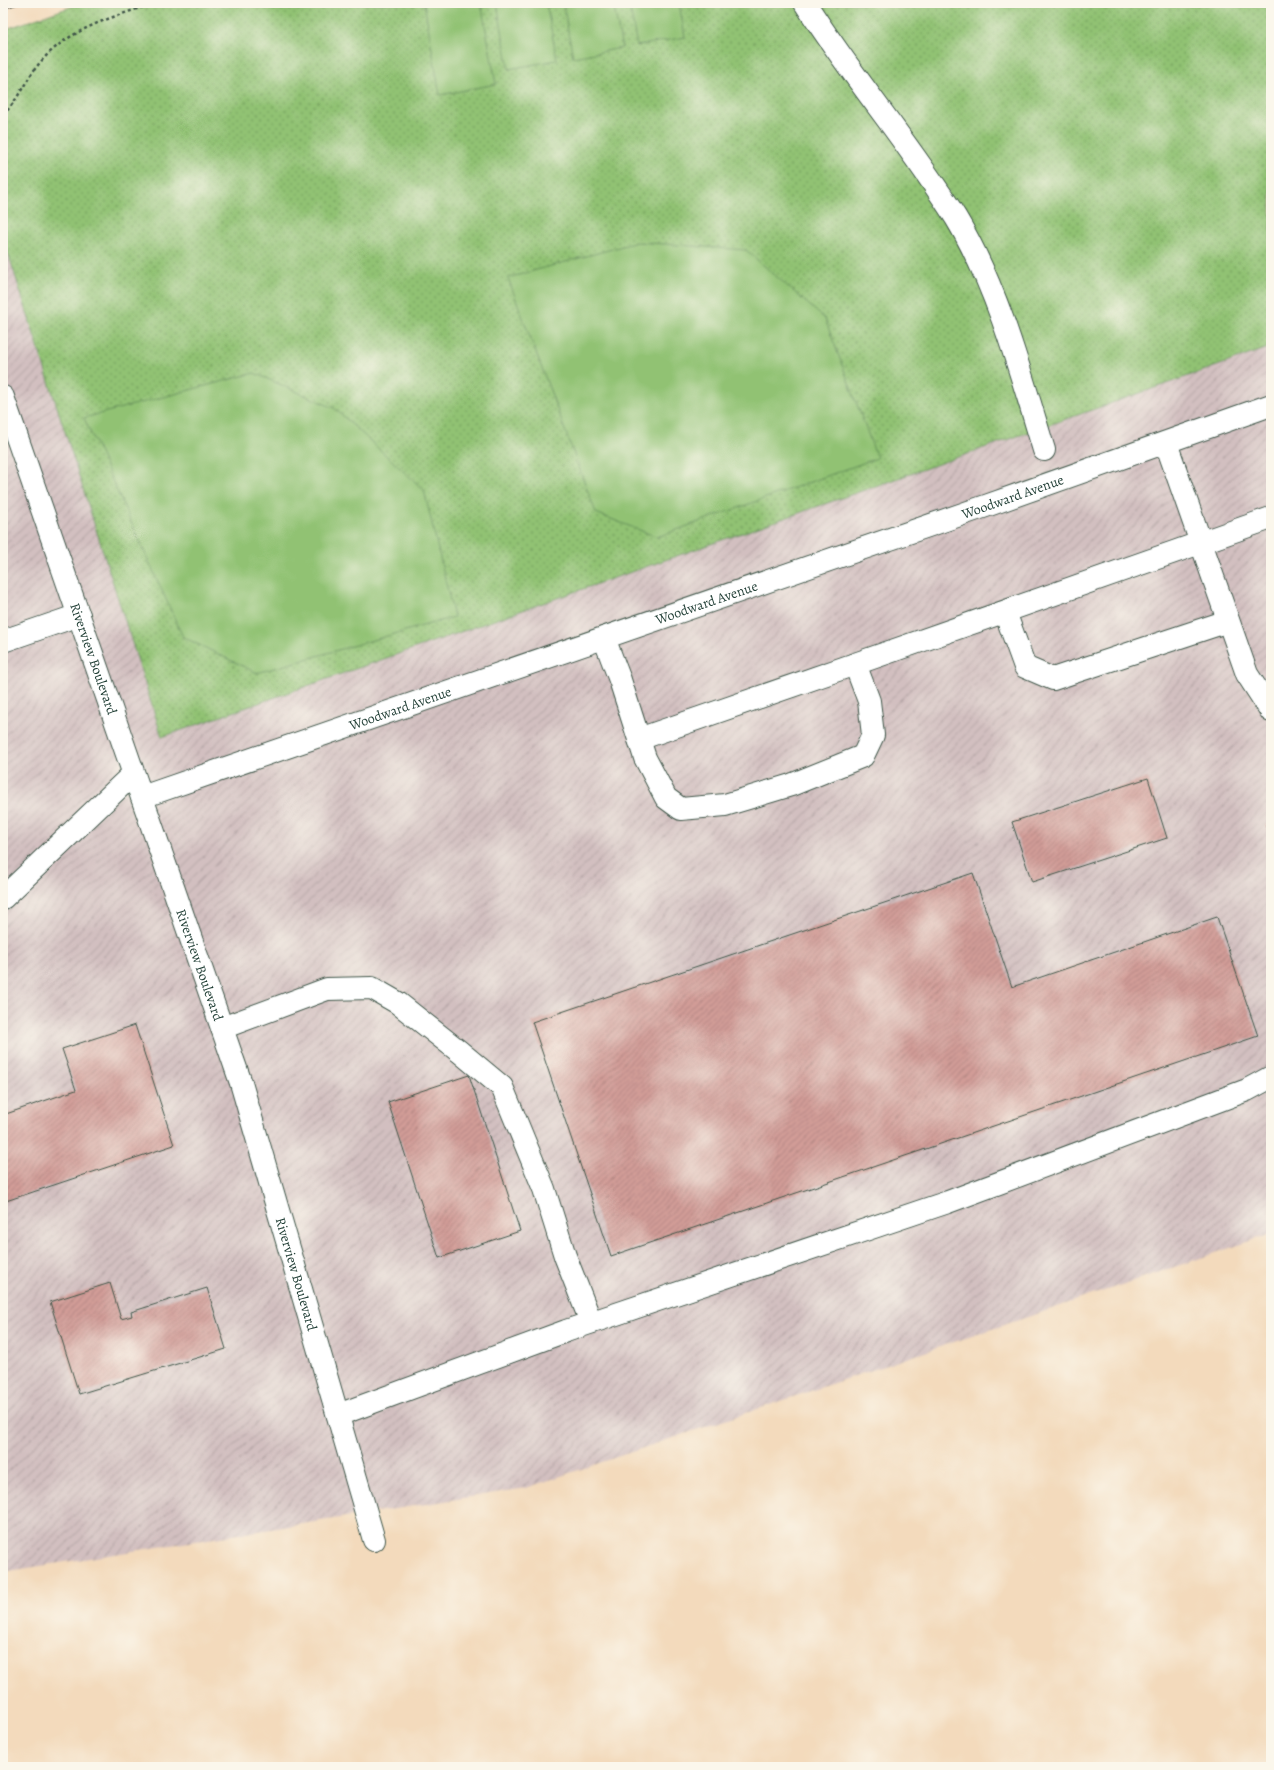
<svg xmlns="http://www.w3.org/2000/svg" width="1274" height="1770" viewBox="0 0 1274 1770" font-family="Alegreya,serif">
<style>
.industrial{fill:url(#industrial-furrows)}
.park{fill:url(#park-dots);stroke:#588054}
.pitch{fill:#91c273;stroke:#588054}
.building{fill:url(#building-hatch)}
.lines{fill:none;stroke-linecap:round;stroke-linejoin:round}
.minor-casing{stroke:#3f5548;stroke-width:24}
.path{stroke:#3f5548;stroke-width:2.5;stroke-dasharray:3 3;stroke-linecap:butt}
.minor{stroke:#fff;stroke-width:22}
.labels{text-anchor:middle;stroke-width:3.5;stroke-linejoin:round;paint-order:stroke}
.street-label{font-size:14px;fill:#1f3d34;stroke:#fbf7ec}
</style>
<defs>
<pattern id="industrial-furrows" width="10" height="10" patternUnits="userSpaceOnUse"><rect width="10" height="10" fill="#d2bfc0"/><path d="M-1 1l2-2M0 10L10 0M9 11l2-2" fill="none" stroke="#aa9c9d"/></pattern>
<pattern id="park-dots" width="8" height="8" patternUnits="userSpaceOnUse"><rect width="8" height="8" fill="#91c273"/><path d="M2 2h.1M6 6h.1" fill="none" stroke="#769f5f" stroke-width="1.8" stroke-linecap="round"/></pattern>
<pattern id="building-hatch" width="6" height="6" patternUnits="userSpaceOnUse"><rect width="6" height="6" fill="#d19c97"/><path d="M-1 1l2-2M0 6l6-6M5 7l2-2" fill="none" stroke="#a9807c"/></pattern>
</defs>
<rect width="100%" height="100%" fill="#fbf7ec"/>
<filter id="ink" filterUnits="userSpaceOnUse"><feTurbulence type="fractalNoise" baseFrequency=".025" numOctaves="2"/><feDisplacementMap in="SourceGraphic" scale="8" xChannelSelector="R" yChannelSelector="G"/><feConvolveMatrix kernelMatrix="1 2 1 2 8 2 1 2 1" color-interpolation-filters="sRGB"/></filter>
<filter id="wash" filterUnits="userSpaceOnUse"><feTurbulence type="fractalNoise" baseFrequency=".012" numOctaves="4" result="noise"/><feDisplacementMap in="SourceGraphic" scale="16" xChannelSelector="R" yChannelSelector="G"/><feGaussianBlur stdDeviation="0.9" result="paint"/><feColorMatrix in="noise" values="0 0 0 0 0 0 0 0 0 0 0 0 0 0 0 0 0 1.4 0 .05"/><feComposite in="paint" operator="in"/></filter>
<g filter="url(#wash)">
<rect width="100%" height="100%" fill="#f3dabc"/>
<!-- industrial -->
<path class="industrial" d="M3,237L162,737L1271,347V1234L526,1488L3,1572Z"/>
<!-- park -->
<path class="park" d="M82,3H1271V347L162,737L3,237V30Z"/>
<!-- pitch -->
<g class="pitch">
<path d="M424,3H481L496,84L440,95Z"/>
<path d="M497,3H546L557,60L509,69Z"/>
<path d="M563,3H613L622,48L573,57Z"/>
<path d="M629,3H679L685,37L637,46Z"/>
<path d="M637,242L746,250L825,319L877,458L657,537L596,513L508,278Z"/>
<path d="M254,373L334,408L424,490L454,617L257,673L183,637L84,418Z"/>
</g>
<g id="blocks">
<!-- building -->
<g class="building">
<path d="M3,3H21L3,9Z"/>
<path d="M1148,778L1167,838L1032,882L1012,822Z"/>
<path d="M1271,823V839L1266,825Z"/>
<path d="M973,873L1012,987L1217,917L1258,1036L611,1256L532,1022Z"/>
<path d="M135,1025L174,1145L3,1202V1115L76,1090L62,1049Z"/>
<path d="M469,1075L520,1231L439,1258L388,1102Z"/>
<path d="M110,1283L121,1319L132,1316L131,1312L207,1288L226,1349L79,1394L50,1302Z"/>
</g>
</g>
</g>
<g filter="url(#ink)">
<use href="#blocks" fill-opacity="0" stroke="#3f5548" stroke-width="1"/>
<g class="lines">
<!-- minor casing -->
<g class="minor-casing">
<g id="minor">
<path d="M805,3C852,77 910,144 956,218C997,286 1021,374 1044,450"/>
<path id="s1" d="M3,397L241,1083L374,1540"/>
<path d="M1166,443L1247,674L1271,711"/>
<path d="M1005,612L1025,667L1053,679L1228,621"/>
<path d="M604,638L620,680L645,758L666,798L681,809L725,805L791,785L863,756L873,735L869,701L855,664L1271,518"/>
<path d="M3,641L79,615"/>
<path d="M639,739L855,664"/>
<path id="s2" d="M142,797L983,507L1271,405"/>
<path d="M3,898L133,774"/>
<path d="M222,1028L327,989L372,988L398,1003L460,1052L502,1087L544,1189L565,1256L591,1322"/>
<path d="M338,1415L566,1331L948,1202L1247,1090L1271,1077"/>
</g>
</g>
<!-- path -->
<path class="path" d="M3,115C18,100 25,81 38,65C68,28 113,17 156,3"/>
<!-- minor -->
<use href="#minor" class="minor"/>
</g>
</g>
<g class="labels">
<!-- street labels -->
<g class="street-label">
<text dy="5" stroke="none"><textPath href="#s2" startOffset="921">Woodward Avenue</textPath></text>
<text dy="5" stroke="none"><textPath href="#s2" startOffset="597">Woodward Avenue</textPath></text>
<text dy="5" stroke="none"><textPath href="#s1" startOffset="277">Riverview Boulevard</textPath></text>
<text dy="5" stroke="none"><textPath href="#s2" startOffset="273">Woodward Avenue</textPath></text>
<text dy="5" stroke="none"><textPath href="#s1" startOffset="601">Riverview Boulevard</textPath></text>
<text dy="5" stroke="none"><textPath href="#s1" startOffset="925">Riverview Boulevard</textPath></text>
</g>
</g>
<!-- margin -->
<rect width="1274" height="1770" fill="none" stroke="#fbf7ec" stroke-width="16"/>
</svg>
